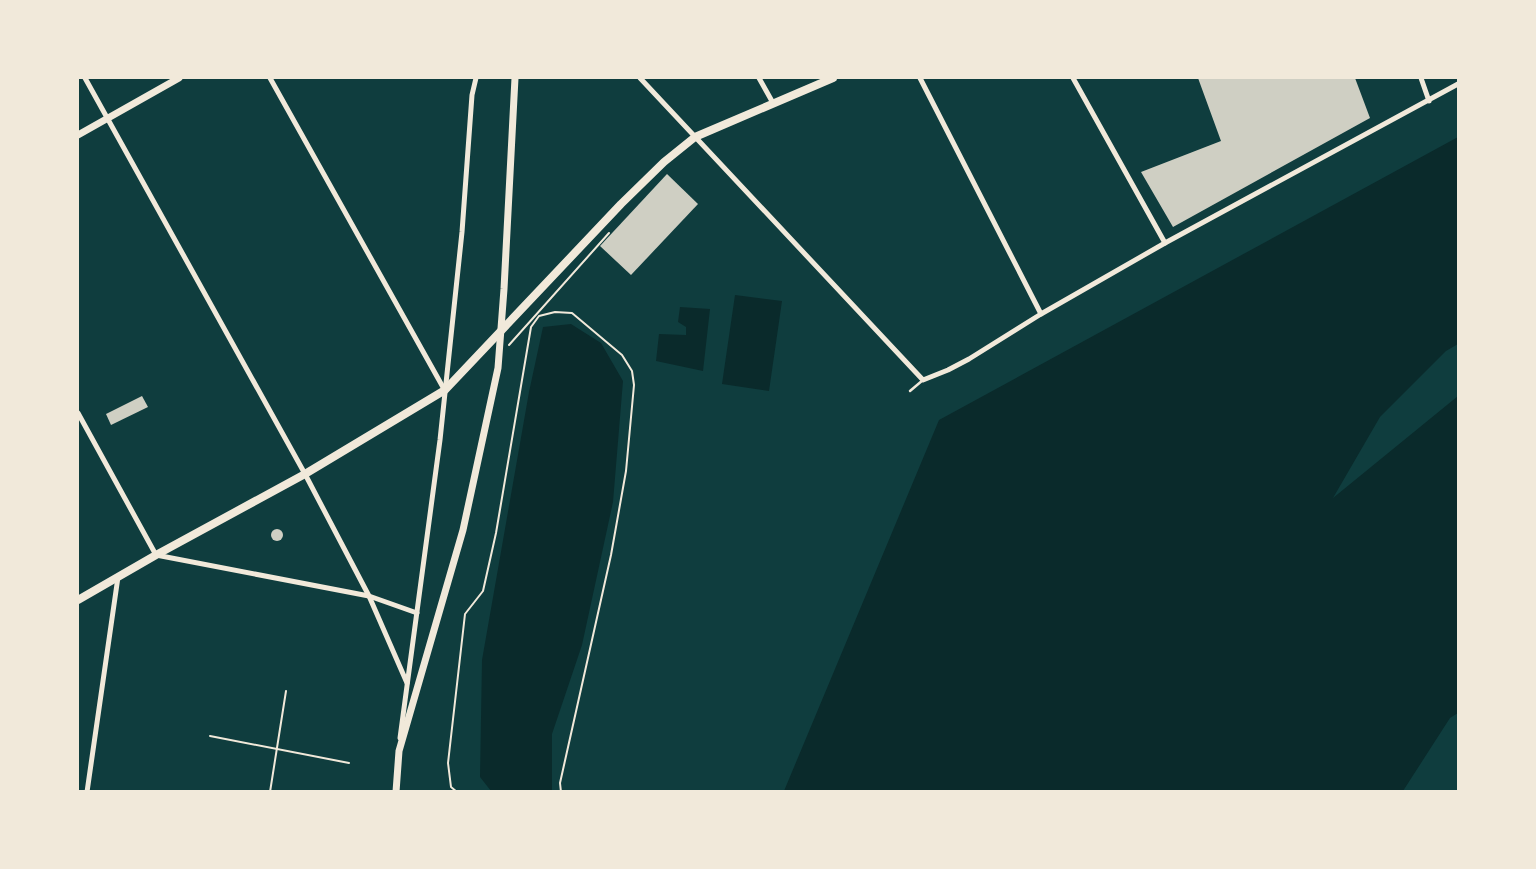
<svg xmlns="http://www.w3.org/2000/svg" width="1536" height="869" viewBox="0 0 1536 869" font-family="'Titillium Web',sans-serif">
<style>
.water{fill:#0a2a2b}
.building{fill:#cfcfc3}
.lines{fill:none;stroke-linecap:round;stroke-linejoin:round}
.path{stroke:#f1e9da;stroke-width:2}
.service{stroke:#f1e9da;stroke-width:2.5}
.minor{stroke:#f1e9da;stroke-width:5}
.tertiary{stroke:#f1e9da;stroke-width:7}
.secondary{stroke:#f1e9da;stroke-width:8}
</style>
<rect width="100%" height="100%" fill="#0f3d3e"/>
<!-- water -->
<g class="water">
<path d="M1458,137V344L1446,351L1380,417L1333,498L1458,396V713L1450,718L1403,791H784L939,420Z"/>
<path d="M735,295L782,301L769,391L722,384Z"/>
<path d="M680,307L710,309L703,371L656,361L659,334L686,335V327L678,322Z"/>
<path d="M571,324L601,343L623,381L613,502L582,645L552,734V791H491L480,777L482,660L529,392L543,327Z"/>
</g>
<!-- building -->
<g class="building">
<path d="M1198,78H1355L1370,118L1173,227L1141,172L1221,141Z"/>
<path d="M667,174L698,204L631,275L600,246Z"/>
<path d="M142,396L148,407L111,425L106,414Z"/>
<circle cx="277" cy="535" r="6"/>
</g>
<g class="lines">
<!-- path -->
<g class="path">
<path d="M509,345L609,233"/>
<path d="M210,736L349,763"/>
<path d="M270,792L286,691"/>
<path d="M457,792L451,787L448,763L465,614L483,591L496,533L531,327L539,316L555,312L572,313L622,355L632,371L634,385L626,471L611,555L560,783L561,792"/>
</g>
<!-- service -->
<path class="service" d="M910,391L923,380"/>
<!-- minor -->
<g class="minor">
<path d="M85,78L305,474L369,596L407,683"/>
<path d="M270,78L444,389"/>
<path d="M640,78L923,380L948,370L969,359L1041,314L1165,243L1458,84"/>
<path d="M759,78L773,103"/>
<path d="M920,78L1041,314"/>
<path d="M1073,78L1165,243"/>
<path d="M1421,78L1429,101"/>
<path d="M78,413L156,555L369,596L417,613"/>
<path d="M400,738L440,440L462,232L472,95L476,78"/>
<path d="M87,792L118,577"/>
</g>
<!-- tertiary -->
<g class="tertiary">
<path d="M78,135L179,78"/>
<path d="M396,792L399,751L463,530L498,368L504,289L515,78"/>
</g>
<!-- secondary -->
<path class="secondary" d="M78,600L156,555L305,474L445,390L621,204L664,162L695,137L833,78"/>
</g>
<!-- border -->
<rect width="1536" height="869" fill="none" stroke="#f1e9da" stroke-width="158"/>
</svg>
